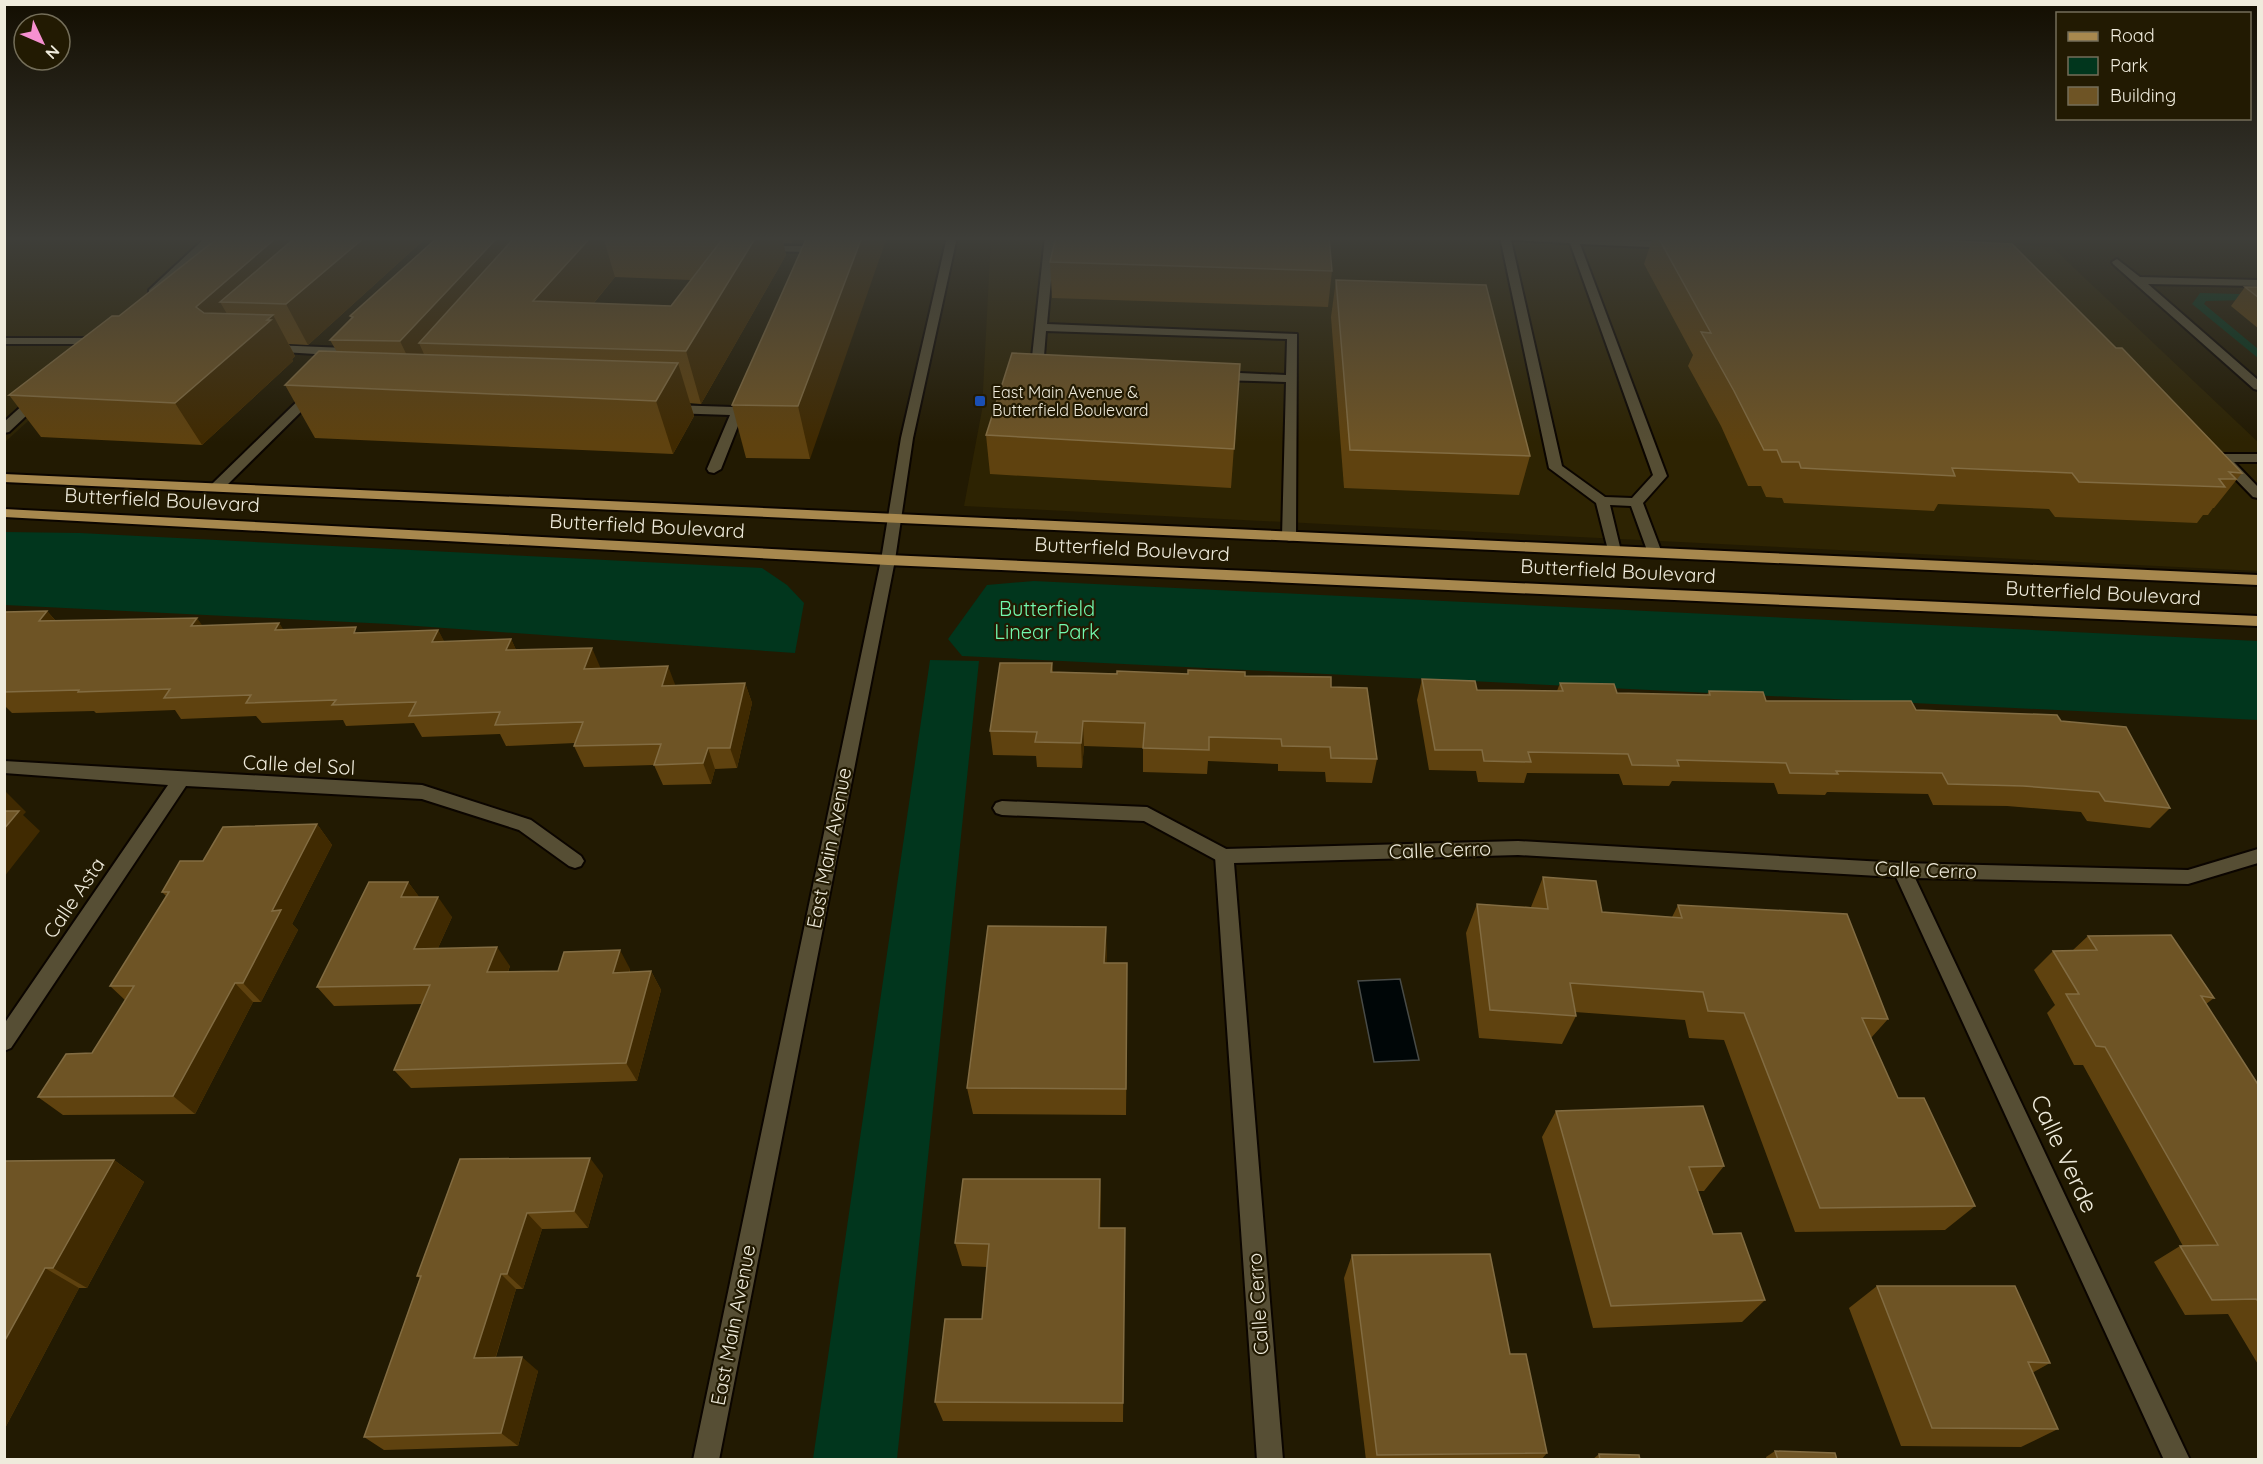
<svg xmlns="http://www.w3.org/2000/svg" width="2263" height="1464" viewBox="0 0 2263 1464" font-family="Quicksand,sans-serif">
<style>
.built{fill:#2d2302}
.green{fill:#01361d}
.water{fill:#000607;stroke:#484b47;stroke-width:1.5}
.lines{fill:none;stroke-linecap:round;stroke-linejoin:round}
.service-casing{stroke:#0b0500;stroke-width:4}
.minor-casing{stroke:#0b0500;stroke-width:4}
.secondary-casing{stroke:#0b0500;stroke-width:4}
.primary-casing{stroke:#0b0500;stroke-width:4}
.service{fill:#564e34;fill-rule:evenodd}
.minor{fill:#564e34;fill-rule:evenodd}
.secondary{fill:#564e34;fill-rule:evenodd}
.primary{fill:#a7884e;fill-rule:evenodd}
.wall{fill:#5f420f;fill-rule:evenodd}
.shaded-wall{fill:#402a01}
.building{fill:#6e5425;stroke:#826c42;stroke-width:1.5}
.transit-dot{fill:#1a4fb4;stroke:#221a02;stroke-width:2}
.labels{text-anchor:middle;stroke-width:4.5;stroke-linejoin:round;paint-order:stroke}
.far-poi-label{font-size:16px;fill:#efebdc;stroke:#221a02;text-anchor:start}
.street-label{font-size:20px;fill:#efebdc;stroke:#221a02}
.park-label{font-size:20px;fill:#72f9ae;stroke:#221a02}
.near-street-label{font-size:24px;fill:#efebdc;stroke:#221a02}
</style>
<rect width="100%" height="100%" fill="#221a02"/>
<!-- built -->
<g class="built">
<path d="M5,237H230L5,442Z"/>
<path d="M991,237H1866L2052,247L2258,442V571L964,506L982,410Z"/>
</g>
<!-- green -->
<g class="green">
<path d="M2200,293L2240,294L2247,300L2206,301L2204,304L2258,349V358L2192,304Z"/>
<path d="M5,532L80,533L762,568L787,585L804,603L795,653L389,624L5,605Z"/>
<path d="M1034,581L2258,641V720L962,656L948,639L987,585Z"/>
<path d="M930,660L979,661L897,1459H813Z"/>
</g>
<!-- water -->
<path class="water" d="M1400,979L1419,1060L1374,1062L1358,981Z"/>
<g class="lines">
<!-- service casing -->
<g class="service-casing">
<g id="service">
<path d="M206,237H217L157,294H149V290Z"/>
<path d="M1045,237H1055L1047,324L1297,334L1296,537L1294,540L1289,541L1282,537L1286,382L1218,380L1212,376L1218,372L1286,375L1287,339L1046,331L1044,356L1060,367L1058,370H1050L1032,357Z"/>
<path d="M1500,237H1574L1671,242L1676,245L1671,248L1580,244L1667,476L1643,503L1662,553L1660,556H1650L1648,553L1631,506L1610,505L1621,551L1619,554H1609L1596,503L1549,468ZM1511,240L1570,243L1653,475L1632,498L1605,497L1562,466Z"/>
<path d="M4,338H99L105,341L99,344H4Z"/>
<path d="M39,393L43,394L45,397L43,400L9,432L4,433V422L35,394Z"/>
<path d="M2223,454H2258V462H2234L2258,487V498L2253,497L2218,461L2216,458L2218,455Z"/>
<path d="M1002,801L1147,807L1230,851L1233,856L1230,861L1224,863L1218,861L1144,821L1002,815L996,813L993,808L996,803Z"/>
</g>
</g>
<!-- minor casing -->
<g class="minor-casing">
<g id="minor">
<path d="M764,246H808L813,249L808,252L760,251V247Z"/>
<path d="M2117,259L2140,277L2258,280V286L2148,284L2258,380V390L2254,389L2113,264L2112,262Z"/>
<path d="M272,345L346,348L352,352L346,356L268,351L266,349Z"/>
<path d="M314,388L318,389L320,392L318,395L222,490H212L210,487L212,484L310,389Z"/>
<path d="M741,399L747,403L721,469L714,473L709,472L707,469L730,415L670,413L664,409L670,405L733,407L737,400Z"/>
<path d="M4,761L422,785L531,820L581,856L584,861L581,866L575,868L569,866L519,830L422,799L186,786L11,1048L4,1051V1024L168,785L4,773Z"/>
<path d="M1518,841L1902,863L2188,870L2258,849V863L2188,884L1915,878L2190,1460H2164L1896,877L1518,855L1234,863L1283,1460H1257L1215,856L1218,851L1224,849Z"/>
</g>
</g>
<!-- secondary casing -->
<g class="secondary-casing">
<path id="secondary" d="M947,237H957L913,438L895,560L719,1460H693L881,560L901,438Z"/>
</g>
<!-- primary casing -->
<g class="primary-casing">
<g id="primary">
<path d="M4,474L2258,575V585L4,482Z"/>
<path d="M4,509L888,555L2258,616V626L888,565L4,517Z"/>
</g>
</g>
<!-- service -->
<use href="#service" class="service"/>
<!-- minor -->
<use href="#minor" class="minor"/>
<!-- secondary -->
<use href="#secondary" class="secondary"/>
<!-- primary -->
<use href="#primary" class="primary"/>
</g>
<!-- wall -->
<g class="wall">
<path d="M427,237L308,345L289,344L295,356L292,359L293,361L202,445L41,437L9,395L119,316Z"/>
<path d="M438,237H795L792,243H783L786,255L701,404L690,403L694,416L673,454L315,438L285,385L337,352L330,340L351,318L350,316ZM615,277L691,280L671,306L594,303Z"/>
<path d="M807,237L810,459L746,458L732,405Z"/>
<path d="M1653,237H1829L1873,239L1874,237L2242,473L2214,508H2213L2208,515H2203L2197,523L2055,517L2049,509L1938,504L1934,511L1784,503L1782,498L1766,497L1761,486H1748L1721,426L1688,366L1693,355L1644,264Z"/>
<path d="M1050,262L1332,271L1328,307L1052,298Z"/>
<path d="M1336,280L1530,456L1519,495L1344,488L1331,317Z"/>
<path d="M2245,287H2259V329L2231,306Z"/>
<path d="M1240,364L1231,488L990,474L986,435Z"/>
<path d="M47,611L55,620L202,626L279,623L283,630L360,633L438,630L444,642L511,639L516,650L675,685L745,683L752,703L737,768L715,769L711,784L663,785L654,765L584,767L574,746L575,743L506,746L500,734L422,737L414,723L346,726L343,720L262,723L256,716L181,719L175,710L96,713L94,711L12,713L4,705V612Z"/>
<path d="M1052,663L1053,672L1245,676L1331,687L1377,759L1372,783L1326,782L1325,772L1278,771V764L1208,761L1207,774L1143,772V748L1084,746L1082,768L1037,767L1036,756L993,755L990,731Z"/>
<path d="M1422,679L1477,690L1557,691L1560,683L1617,693L1707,695L1709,691L1766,701L2061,721L2170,808L2150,828L2087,821L2081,812L2007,806L1933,805L1928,794L1827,792L1825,795L1778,794L1774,783L1672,781L1669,786L1623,785L1619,774L1527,773L1524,783L1478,782L1476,771L1429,770L1417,700Z"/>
<path d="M317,824L332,845L292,924L298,930L261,1002H253L195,1114L63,1115L38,1097L92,1053L125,1000L110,986L166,896L162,892L203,861Z"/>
<path d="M1543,877L1602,912L1672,917L1678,905L1888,1019L1871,1038L1898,1098L1975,1206L1945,1230L1795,1232L1724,1040L1689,1038L1685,1020L1575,1012L1576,1016L1562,1044L1479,1038L1466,933L1477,904L1531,907Z"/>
<path d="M408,882L419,897L452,917L438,948L510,966L508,972L630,969V972L651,971L661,990L637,1081L411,1088L394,1070L422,1004L334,1006L317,987Z"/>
<path d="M1106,927V963L1127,991L1126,1115L973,1114L967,1088Z"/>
<path d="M2088,936L2214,998L2206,1004L2259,1086V1366L2228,1314L2185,1315L2154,1262L2180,1246H2183L2083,1065H2074L2047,1013L2055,1005L2034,970L2053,951L2073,950Z"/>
<path d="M1556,1111L1724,1166L1704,1191H1698L1713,1234L1765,1300L1742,1322L1593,1328L1542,1137Z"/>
<path d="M460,1159L603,1175L588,1228L542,1229L523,1289H516L496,1357L538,1371L518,1446L384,1450L364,1437L420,1278L417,1276Z"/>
<path d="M114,1160L144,1182L87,1288H79L4,1430V1161Z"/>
<path d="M1100,1179L1101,1204L1100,1228H1125L1123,1422L943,1421L935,1402L982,1319L987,1267L962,1266L955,1243Z"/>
<path d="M1352,1255L1510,1354L1547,1453L1541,1460H1366L1344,1278Z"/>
<path d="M1877,1286L2050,1363L2032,1373L2058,1429L2021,1447L1901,1446L1849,1308Z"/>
<path d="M1775,1451L1837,1460H1767L1766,1457Z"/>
<path d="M1599,1454L1640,1460H1592Z"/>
</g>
<!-- shaded-wall -->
<g class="shaded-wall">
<path d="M277,237H340L220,302L237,331L220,347L196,307Z"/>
<path d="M365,237H427L308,345L286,304Z"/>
<path d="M498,237H544L419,343L436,381L424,391L400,341Z"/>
<path d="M591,237H603L615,277L557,347L533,301Z"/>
<path d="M756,237H782L786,255L701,404L686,351Z"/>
<path d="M790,237H795L792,243Z"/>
<path d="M862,237H887L810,459L798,406Z"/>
<path d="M273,315L295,356L292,359L293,361L202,445L175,403Z"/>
<path d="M678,363L694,416L673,454L656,401Z"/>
<path d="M47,611L65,632L39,621Z"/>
<path d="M197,618L212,639L191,626Z"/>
<path d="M279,623L293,644L275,630Z"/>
<path d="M438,630L449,650L432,642Z"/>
<path d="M511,639L521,660L506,650Z"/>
<path d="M592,648L601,669H584Z"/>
<path d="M668,666L676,687L662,686Z"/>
<path d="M745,683L752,703L737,768L730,748Z"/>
<path d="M1083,721L1084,746L1082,768L1081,743Z"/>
<path d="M708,748L715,769L711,784L703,763Z"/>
<path d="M5,791L26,812L23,815L40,831L4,877Z"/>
<path d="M317,824L332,845L292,924L298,930L261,1002L243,983L272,911Z"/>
<path d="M408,882L423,902L401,897Z"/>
<path d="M438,897L452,917L429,968L414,949Z"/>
<path d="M1106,927L1107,956L1105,991L1104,963Z"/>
<path d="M497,947L510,966L500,991L487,972Z"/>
<path d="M620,950L630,969L624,992L613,973Z"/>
<path d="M1127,963V991L1126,1115V1089Z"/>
<path d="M651,971L661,990L637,1081L626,1063Z"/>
<path d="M235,983L253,1002L195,1114L173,1096Z"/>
<path d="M590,1158L603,1175L588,1228L574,1211Z"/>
<path d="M114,1160L144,1182L87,1288L53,1268Z"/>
<path d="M1100,1179L1101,1204L1100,1252L1099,1228Z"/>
<path d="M527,1213L542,1229L523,1289L507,1274Z"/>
<path d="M45,1268L79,1288L4,1430V1342Z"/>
<path d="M501,1274L516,1289L491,1372L474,1358Z"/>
<path d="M522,1357L538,1371L518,1446L501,1433Z"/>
</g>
<!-- building -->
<g class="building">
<path d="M219,237H277L196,307L204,313L273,315L267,320H271L175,403L9,395L112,316H119Z"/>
<path d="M296,237H365L286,304L220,302Z"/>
<path d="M438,237H498L400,341L330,340L353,317L350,316Z"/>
<path d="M515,237H591L533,301L671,306L724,237H756L686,351L419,343Z"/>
<path d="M807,237H862L798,406L732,405Z"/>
<path d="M1056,237H1329L1332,271L1050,262Z"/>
<path d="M1658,237H1829L1876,239L1874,237H1875L2012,244L2116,348H2122L2242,473L2229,472L2236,479H2219L2225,487L2079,482L2072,473L1952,468L1955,476L1801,468L1799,462H1782L1777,450H1764L1734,391L1701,332L1711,333Z"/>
<path d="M1336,280L1486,285L1530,456L1350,450Z"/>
<path d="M2245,287H2259V298Z"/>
<path d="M319,351L678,363L656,401L285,385Z"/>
<path d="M1012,353L1240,364L1234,449L986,435Z"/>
<path d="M47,611L39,621L197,618L191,626L279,623L275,630L356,627L354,633L438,630L432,642L511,639L506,650L592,648L584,669L668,666L662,686L745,683L730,748H708L703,763L654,765L661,744L574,746L583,722L495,725L500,712L409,716L416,702L332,705L336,700L246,703L251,695L164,698L170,689L78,692L79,690L4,692V612Z"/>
<path d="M1000,663H1052L1051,672L1117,674V671L1188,674V670L1245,672V676L1331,677V687L1367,688L1377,759L1331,758L1330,747L1282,746L1281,739L1209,737V750L1143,748L1145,723L1083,721L1081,743L1035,742L1037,732L990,731Z"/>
<path d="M1422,679L1475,681L1477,690L1563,691L1560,683L1614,684L1617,693L1710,695L1709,691L1763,692L1766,701H1911L1916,710L2057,715L2061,721L2126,727L2170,808L2105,801L2099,792L2023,786L1948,784L1942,773L1836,771L1838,774L1790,773L1786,763L1677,760L1679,766L1632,765L1628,754L1528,752L1531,762L1484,761L1482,750H1435Z"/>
<path d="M4,811H19L4,829Z"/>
<path d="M317,824L272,911L281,910L243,983H235L173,1096L38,1097L66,1054L92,1053L134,986H110L169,892H162L180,861H203L223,827Z"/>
<path d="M1543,877L1596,881L1602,912L1682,918L1678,905L1847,914L1888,1019L1862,1018L1898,1098H1924L1975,1206L1820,1208L1744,1013L1708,1011L1703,992L1570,983L1576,1016L1490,1010L1477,904L1548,909Z"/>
<path d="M369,882H408L401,897H438L414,949L497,947L487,972L558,971L564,952L620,950L613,973L651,971L626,1063L394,1070L430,985L317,987Z"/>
<path d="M988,926L1106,927L1104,963H1127L1126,1089L967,1088Z"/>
<path d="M2171,935L2214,998L2201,996L2259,1086V1302L2256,1299L2212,1300L2180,1246L2218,1245L2105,1047L2096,1046L2066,994H2079L2053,951L2097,950L2088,936Z"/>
<path d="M1703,1106L1724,1166L1689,1167L1713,1234L1741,1233L1765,1300L1611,1306L1556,1111Z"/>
<path d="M590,1158L574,1211L527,1213L507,1274H501L474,1358L522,1357L501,1433L364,1437L421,1276H417L460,1159Z"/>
<path d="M114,1160L53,1268H45L4,1342V1161Z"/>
<path d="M963,1179H1100L1099,1228H1125L1123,1403L935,1402L945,1319H982L989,1244L955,1243Z"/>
<path d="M1490,1254L1510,1354H1526L1547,1453L1377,1455L1352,1255Z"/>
<path d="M1877,1286H2015L2050,1363L2028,1362L2058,1429L1932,1428Z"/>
<path d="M1775,1451L1835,1453L1837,1460H1778Z"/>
<path d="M1599,1454L1639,1455L1640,1460H1600Z"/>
</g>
<!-- sky -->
<linearGradient id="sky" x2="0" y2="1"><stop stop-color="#130e01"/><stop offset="0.54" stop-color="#3e3e39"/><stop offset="1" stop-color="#3e3e39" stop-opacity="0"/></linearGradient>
<rect width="2263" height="442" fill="url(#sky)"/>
<!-- markers -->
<rect class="transit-dot" x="974" y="395" width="12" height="12" rx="3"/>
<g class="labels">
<!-- far-poi labels -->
<g class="far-poi-label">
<text x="992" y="398">East Main Avenue &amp;<tspan x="992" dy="18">Butterfield Boulevard</tspan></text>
</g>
<!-- street labels -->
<g class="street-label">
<text transform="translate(162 500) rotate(3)" y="7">Butterfield Boulevard</text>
<text transform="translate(647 526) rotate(3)" y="7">Butterfield Boulevard</text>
<text transform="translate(1132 549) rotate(3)" y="7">Butterfield Boulevard</text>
<text transform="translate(1618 571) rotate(3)" y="7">Butterfield Boulevard</text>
<text transform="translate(2103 593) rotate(3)" y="7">Butterfield Boulevard</text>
<text transform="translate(299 765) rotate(3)" y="7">Calle del Sol</text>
<text transform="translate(829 848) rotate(-79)" y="7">East Main Avenue</text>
<text transform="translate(1440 850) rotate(-2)" y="7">Calle Cerro</text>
<text transform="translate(1926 870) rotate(2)" y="7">Calle Cerro</text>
<text transform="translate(74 898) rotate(-56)" y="7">Calle Asta</text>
<text transform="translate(1258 1304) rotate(-94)" y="7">Calle Cerro</text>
<text transform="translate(733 1325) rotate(-79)" y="7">East Main Avenue</text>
</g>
<!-- park labels -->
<g class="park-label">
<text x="1047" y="616">Butterfield<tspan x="1047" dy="23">Linear Park</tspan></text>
</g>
<!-- near-street labels -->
<g class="near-street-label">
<text transform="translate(2064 1154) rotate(65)" y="8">Calle Verde</text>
</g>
</g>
<!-- border -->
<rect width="2263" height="1464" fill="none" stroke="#efebdc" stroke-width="12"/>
<!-- legend -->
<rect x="2056" y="12" width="195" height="108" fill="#221a02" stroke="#746e59" stroke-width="1.5"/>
<rect x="2068" y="32" width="30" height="9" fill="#a7884e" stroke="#746e59" stroke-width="1.5"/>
<text x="2110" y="42" font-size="18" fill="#efebdc">Road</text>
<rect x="2068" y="57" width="30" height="18" fill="#01361d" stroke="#746e59" stroke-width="1.5"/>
<text x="2110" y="72" font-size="18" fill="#efebdc">Park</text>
<rect x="2068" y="87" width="30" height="18" fill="#6e5425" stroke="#746e59" stroke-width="1.5"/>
<text x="2110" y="102" font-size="18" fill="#efebdc">Building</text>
<!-- north arrow -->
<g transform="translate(42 42) rotate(134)"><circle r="28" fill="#221a02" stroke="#746e59" stroke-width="1.5"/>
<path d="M0-4.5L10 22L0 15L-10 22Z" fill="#f690d0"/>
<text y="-9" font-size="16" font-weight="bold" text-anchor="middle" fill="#efebdc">N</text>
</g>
</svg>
